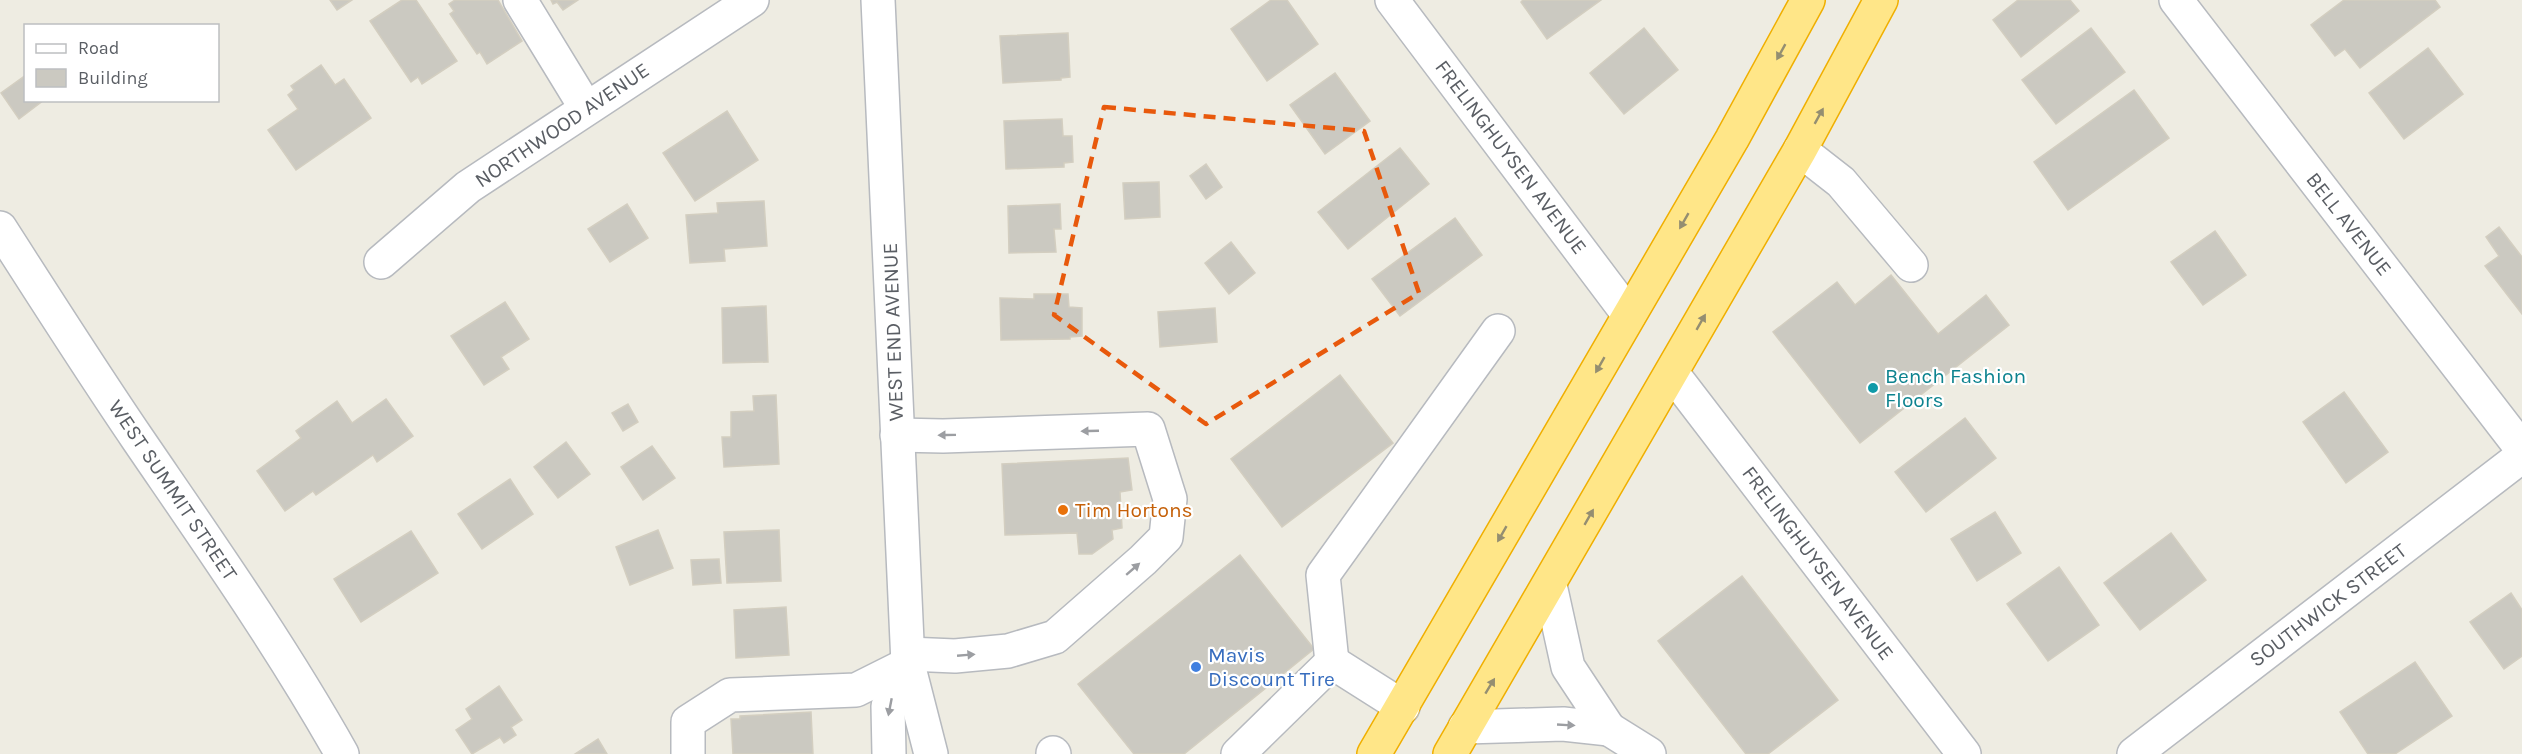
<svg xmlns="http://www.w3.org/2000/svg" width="2522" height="754" viewBox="0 0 2522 754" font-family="Karla,sans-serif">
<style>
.building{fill:#cbc9c1;stroke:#d3cec0;stroke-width:1.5}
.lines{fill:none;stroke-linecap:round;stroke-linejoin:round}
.minor-casing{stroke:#b7babf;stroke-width:36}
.highway-casing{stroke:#f0af00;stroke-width:36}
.minor{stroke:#fff;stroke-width:33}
.highway{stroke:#ffe688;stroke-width:33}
.oneway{fill:#948e71}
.oneway2{fill:#9c9ea2}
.marked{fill:none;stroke:#e8590c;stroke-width:4.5;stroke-dasharray:12 8;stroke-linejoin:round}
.culture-dot{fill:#0f9aa8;stroke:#fff;stroke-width:2}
.food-dot{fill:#e8710a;stroke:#fff;stroke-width:2}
.shop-dot{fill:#3f7fe0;stroke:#fff;stroke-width:2}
.labels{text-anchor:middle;stroke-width:4.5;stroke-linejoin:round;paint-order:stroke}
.street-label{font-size:21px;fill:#5a5e64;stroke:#fff}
.culture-label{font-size:21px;fill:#0d838f;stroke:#fff;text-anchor:start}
.food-label{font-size:21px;fill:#c56008;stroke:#fff;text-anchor:start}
.shop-label{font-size:21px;fill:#366cbe;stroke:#fff;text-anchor:start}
</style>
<rect width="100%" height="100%" fill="#eeece2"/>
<!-- building -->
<g class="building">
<path d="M330,0H352L337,10Z"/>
<path d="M402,0H416L457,61L422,84L418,77L411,82L370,21Z"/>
<path d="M455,0H498L522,41L487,64L480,52L477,54L450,14L454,11L449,4Z"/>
<path d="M551,0H578L563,10L557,2L553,4Z"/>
<path d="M1271,0H1287L1318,44L1267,81L1231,29Z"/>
<path d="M1523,0H1601L1547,39L1521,2Z"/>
<path d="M2018,0H2070L2079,11L2021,57L1993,20Z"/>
<path d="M2344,0H2435L2440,7L2360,68L2345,49L2335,56L2311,25Z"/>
<path d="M1644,28L1678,70L1624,114L1590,73Z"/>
<path d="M2091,28L2125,72L2056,124L2022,80Z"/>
<path d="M1068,33L1070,77L1061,78V80L1003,83L1000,36Z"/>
<path d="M2428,48L2463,94L2404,139L2369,93Z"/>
<path d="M321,65L335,85L344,79L371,118L296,170L268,130L298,109L288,95L294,90L291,86Z"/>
<path d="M1335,73L1370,121L1325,154L1290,105Z"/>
<path d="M26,75V100H44L19,119L1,93Z"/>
<path d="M2134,90L2169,138L2068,210L2034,162Z"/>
<path d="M727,111L758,160L695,201L663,153Z"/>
<path d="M1062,119L1063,136H1072L1073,162L1064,163V167L1006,169L1004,121Z"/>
<path d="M1400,148L1429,184L1348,249L1318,212Z"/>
<path d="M1206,164L1222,187L1206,199L1190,176Z"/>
<path d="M1159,182L1160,217L1125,219L1123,183Z"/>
<path d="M764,201L767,246L724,249L725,261L690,263L686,215L718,213L717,203Z"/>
<path d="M627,204L648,238L610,262L588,229Z"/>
<path d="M1060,204L1061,229H1054L1056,252L1009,253L1008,206Z"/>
<path d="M1455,218L1482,255L1400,316L1372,279Z"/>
<path d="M2499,227L2522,257V314L2485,266L2499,256L2486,237Z"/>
<path d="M2215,231L2246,275L2203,305L2171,262Z"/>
<path d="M1231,242L1255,273L1229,294L1205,263Z"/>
<path d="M1891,275L1938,334L1986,295L2009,325L1860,443L1773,332L1837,282L1855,305Z"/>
<path d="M1034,294H1068L1069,307L1082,308V336L1070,337V339L1001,340L1000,298L1034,299Z"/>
<path d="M505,302L529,339L501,357L509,369L484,385L451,336Z"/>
<path d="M766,306L768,362L723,363L722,308Z"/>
<path d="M1215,308L1217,342L1160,347L1158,312Z"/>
<path d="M1340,375L1393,443L1282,527L1231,459Z"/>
<path d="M2344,392L2388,452L2346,483L2303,422Z"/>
<path d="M776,395L779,464L724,467L722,437H731V412L754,411L753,396Z"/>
<path d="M386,399L413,436L377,462L373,455L316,495L313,491L285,511L257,471L301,438L296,431L337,401L352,423Z"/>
<path d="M628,404L638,422L623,431L612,413Z"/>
<path d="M1965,418L1996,458L1926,512L1895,472Z"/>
<path d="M566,442L590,474L558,498L534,467Z"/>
<path d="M652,446L675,478L643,500L621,467Z"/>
<path d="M1128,458L1132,490L1120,492L1122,528L1112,530L1113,539L1092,554H1079L1077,533L1005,535L1002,464Z"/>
<path d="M510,479L533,514L482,549L458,514Z"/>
<path d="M1995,512L2021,553L1977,581L1951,539Z"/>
<path d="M658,530L673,568L630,585L616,547Z"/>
<path d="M779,530L781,581L727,583L724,532Z"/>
<path d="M411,531L438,573L361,622L334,579Z"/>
<path d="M2171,533L2206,580L2140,630L2104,583Z"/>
<path d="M1240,555L1314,649L1184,754H1134L1078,684Z"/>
<path d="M719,559L721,583L693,585L691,560Z"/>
<path d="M2059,567L2099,625L2048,661L2007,604Z"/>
<path d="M1742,576L1838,700L1768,754H1746L1658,641Z"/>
<path d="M2511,593L2522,610V656L2504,669L2470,622Z"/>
<path d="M786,607L789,655L736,658L734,610Z"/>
<path d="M2415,662L2452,716L2395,754H2368L2340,712Z"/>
<path d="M499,686L522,720L511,727L516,735L504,743L500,737L472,754L456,730L472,719L466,709Z"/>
<path d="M811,712L813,754H733L731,719H740V716Z"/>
<path d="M598,739L607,754H575Z"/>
</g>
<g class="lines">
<!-- minor casing -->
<g class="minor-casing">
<g id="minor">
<path d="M520,0L586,108"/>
<path d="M878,0L908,664L931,754"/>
<path d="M1392,0L1629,315"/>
<path d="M2176,0L2522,449"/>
<path d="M1800,150L1841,182L1911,265"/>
<path d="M0,228C45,298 90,369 137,438C208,542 280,644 342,754"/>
<path d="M381,262L468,187L752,0"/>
<path d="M1672,373L1964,754"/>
<path d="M897,435L943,436L1148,429L1170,499L1166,537L1143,560L1055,637L1008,651L955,656L908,654"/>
<path d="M1332,662L1323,575L1498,331"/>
<path d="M1465,727L1563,724L1609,729L1568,667L1550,585"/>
<path d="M1609,729L1649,754"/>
<path d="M1053,753L1054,754"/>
<path d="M688,754V722L730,695L856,690L908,664"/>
<path d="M889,754L888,706L908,664"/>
<path d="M1238,754L1332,662L1403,707"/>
<path d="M2134,754L2522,456"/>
</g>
</g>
<!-- highway casing -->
<g class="highway-casing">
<g id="highway">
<path d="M1374,754L1732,139L1808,0"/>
<path d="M1450,754L1800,150L1881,0"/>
</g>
</g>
<!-- minor -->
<use href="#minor" class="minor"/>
<!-- highway -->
<use href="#highway" class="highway"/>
</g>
<!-- one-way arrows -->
<defs><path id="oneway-solid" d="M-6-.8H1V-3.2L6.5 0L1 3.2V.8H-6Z" transform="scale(1.5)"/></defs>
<g class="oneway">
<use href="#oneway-solid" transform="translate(1781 52) rotate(119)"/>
<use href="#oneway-solid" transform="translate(1819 116) rotate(-61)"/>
<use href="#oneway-solid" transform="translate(1684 221) rotate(120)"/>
<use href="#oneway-solid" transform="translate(1701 322) rotate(-60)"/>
<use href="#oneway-solid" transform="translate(1600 365) rotate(120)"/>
<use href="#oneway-solid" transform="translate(1589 517) rotate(-60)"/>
<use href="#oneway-solid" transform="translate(1502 534) rotate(120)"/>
<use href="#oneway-solid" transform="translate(1490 686) rotate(-59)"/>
</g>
<g class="oneway2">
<use href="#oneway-solid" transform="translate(1090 431) rotate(178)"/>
<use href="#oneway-solid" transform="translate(947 435) rotate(179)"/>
<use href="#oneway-solid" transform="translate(1133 569) rotate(-41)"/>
<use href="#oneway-solid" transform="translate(966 655) rotate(-5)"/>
<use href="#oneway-solid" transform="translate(890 707) rotate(101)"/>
<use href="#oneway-solid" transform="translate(1566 725) rotate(3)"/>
</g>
<!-- marked area -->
<path class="marked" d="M1104,107L1364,131L1419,293L1206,424L1054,315Z"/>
<!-- markers -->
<circle class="culture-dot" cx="1873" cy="388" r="6"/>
<circle class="food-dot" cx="1063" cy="510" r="6"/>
<circle class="shop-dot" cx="1196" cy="667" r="6"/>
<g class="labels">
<!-- street labels -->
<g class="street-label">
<text transform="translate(562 125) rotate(-34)" y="7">NORTHWOOD AVENUE</text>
<text transform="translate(1511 157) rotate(53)" y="7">FRELINGHUYSEN AVENUE</text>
<text transform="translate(2349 224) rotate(52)" y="7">BELL AVENUE</text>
<text transform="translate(893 332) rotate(-92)" y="7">WEST END AVENUE</text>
<text transform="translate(173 490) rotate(56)" y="7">WEST SUMMIT STREET</text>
<text transform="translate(1818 563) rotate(53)" y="7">FRELINGHUYSEN AVENUE</text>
<text transform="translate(2328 605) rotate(-37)" y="7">SOUTHWICK STREET</text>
</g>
<!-- culture labels -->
<g class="culture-label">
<text x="1885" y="383">Bench Fashion<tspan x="1885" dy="24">Floors</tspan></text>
</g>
<!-- food labels -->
<g class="food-label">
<text x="1075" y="517">Tim Hortons</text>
</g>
<!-- shop labels -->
<g class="shop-label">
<text x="1208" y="662">Mavis<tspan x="1208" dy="24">Discount Tire</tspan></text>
</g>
</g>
<!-- legend -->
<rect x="24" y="24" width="195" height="78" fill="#ffffff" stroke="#bdbfc1" stroke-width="1.5"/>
<rect x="36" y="44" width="30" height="9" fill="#ffffff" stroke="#bdbfc1" stroke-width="1.5"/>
<text x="78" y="54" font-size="18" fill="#5a5e64">Road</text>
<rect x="36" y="69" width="30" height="18" fill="#cbc9c1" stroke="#bdbfc1" stroke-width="1.5"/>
<text x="78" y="84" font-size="18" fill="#5a5e64">Building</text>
</svg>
